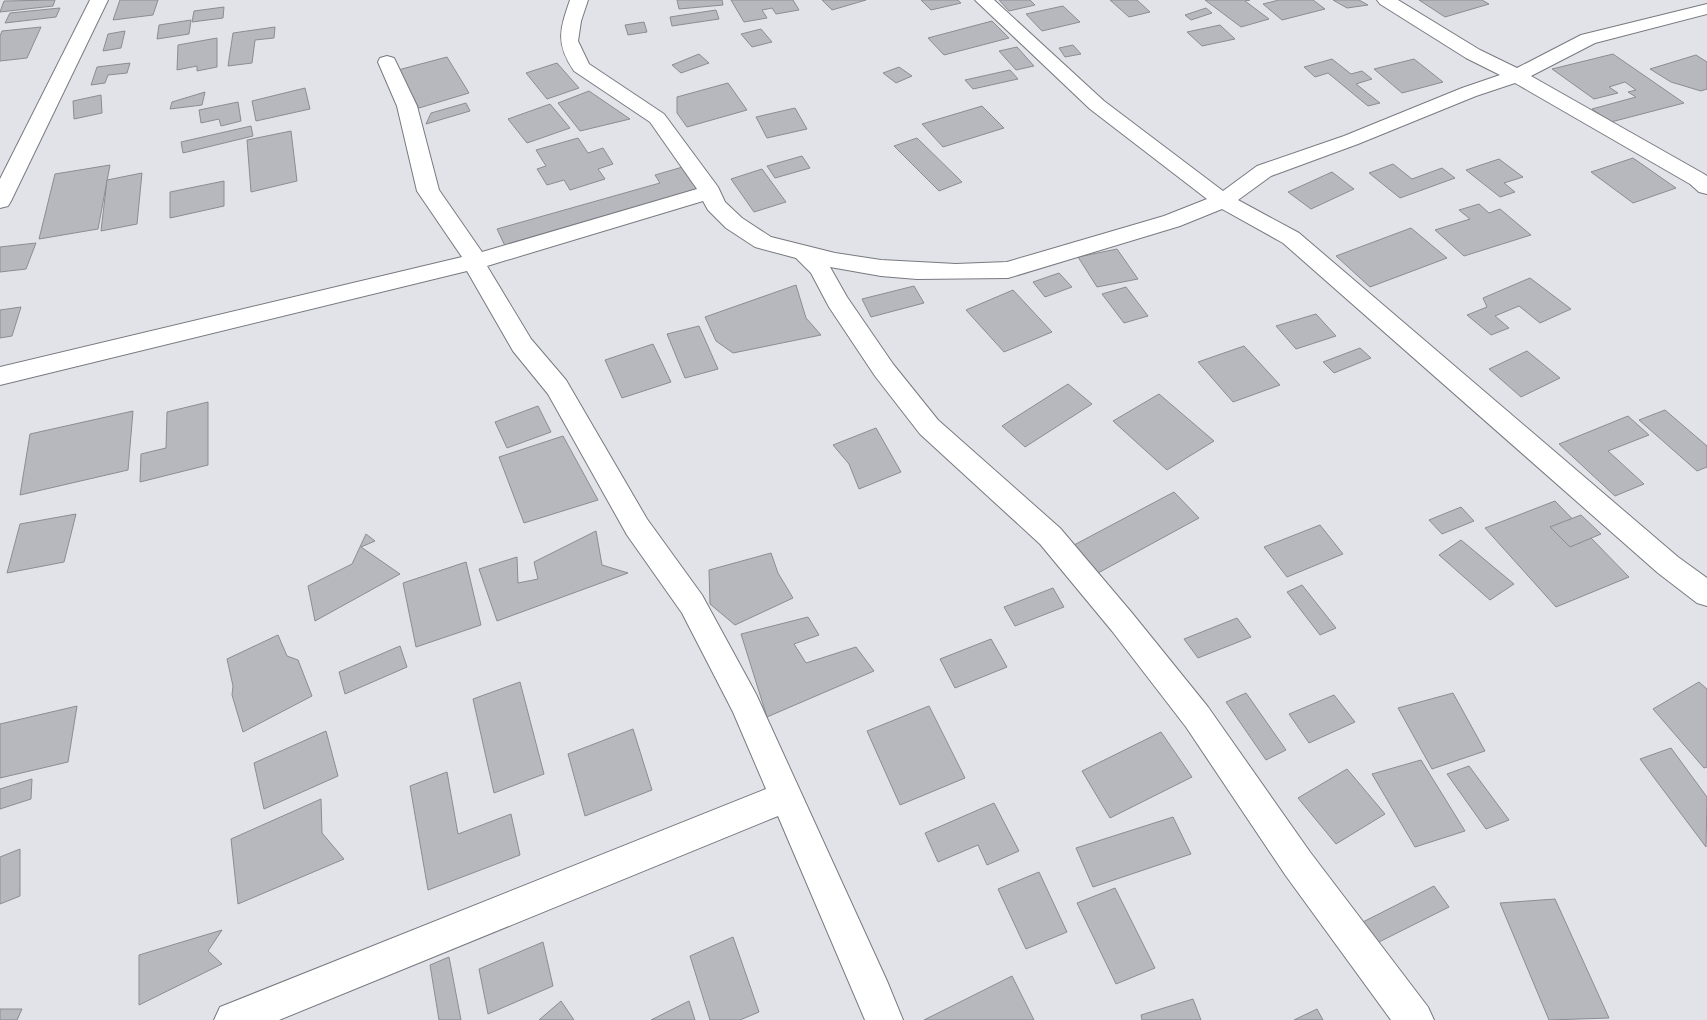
<svg xmlns="http://www.w3.org/2000/svg" width="1707" height="1020" viewBox="0 0 1707 1020" font-family="Quicksand,sans-serif">
<style>
.building{fill:#b6b8be;stroke:#8b8d93}
.lines{fill:none;stroke-linecap:round;stroke-linejoin:round}
.street-casing{stroke:#787a80;stroke-width:2}
.street{fill:#fff;fill-rule:evenodd}
</style>
<rect width="100%" height="100%" fill="#e1e3e9"/>
<!-- building -->
<g class="building">
<path d="M55,0L53,6L0,12L4,1Z"/>
<path d="M120,0H158L153,15L113,20Z"/>
<path d="M677,0H722L723,5L679,9Z"/>
<path d="M731,0H793L799,10L776,14L772,8L762,10L767,18L744,22Z"/>
<path d="M822,0H866L832,10Z"/>
<path d="M921,0H958L961,3L931,10Z"/>
<path d="M999,0H1030L1035,5L1009,11Z"/>
<path d="M1110,0H1137L1150,12L1129,17Z"/>
<path d="M1205,0H1250L1245,1L1269,19L1241,27Z"/>
<path d="M1279,0H1313L1325,9L1282,20L1263,4Z"/>
<path d="M1333,0H1359L1368,5L1347,8Z"/>
<path d="M1419,0H1482L1489,4L1445,17Z"/>
<path d="M1063,6L1080,22L1042,31L1026,14Z"/>
<path d="M224,7L223,18L192,22L194,11Z"/>
<path d="M60,8L56,17L5,23L10,13Z"/>
<path d="M1206,8L1212,13L1191,20L1185,15Z"/>
<path d="M716,10L719,19L672,26L670,17Z"/>
<path d="M191,20L189,34L157,39L159,25Z"/>
<path d="M992,21L1009,38L944,55L928,38Z"/>
<path d="M644,22L647,32L628,35L625,25Z"/>
<path d="M1220,25L1235,39L1202,46L1187,32Z"/>
<path d="M41,27L27,58L0,61V36L2,31Z"/>
<path d="M275,27L274,38L255,40L252,63L228,66L233,33Z"/>
<path d="M761,29L772,42L752,47L741,34Z"/>
<path d="M125,31L121,48L103,51L108,34Z"/>
<path d="M217,38V67L197,71V66L177,70L178,45Z"/>
<path d="M1073,45L1081,54L1065,57L1059,48Z"/>
<path d="M1017,47L1034,66L1016,70L999,51Z"/>
<path d="M699,54L709,63L681,73L672,65Z"/>
<path d="M1613,54L1684,103L1611,122L1592,109L1636,97L1628,92L1636,90L1625,82L1609,87L1618,93L1594,99L1552,69Z"/>
<path d="M1696,55L1707,62V89L1701,91L1671,82L1650,69Z"/>
<path d="M447,57L469,93L419,108L398,70Z"/>
<path d="M1332,59L1351,74L1362,71L1372,79L1356,84L1380,103L1368,106L1328,73L1315,77L1304,67Z"/>
<path d="M1414,59L1443,82L1402,93L1374,69Z"/>
<path d="M130,63L127,73L108,75L105,83L91,85L97,67Z"/>
<path d="M557,63L579,88L547,99L526,73Z"/>
<path d="M899,67L912,76L896,83L883,73Z"/>
<path d="M1010,70L1018,79L973,89L965,80Z"/>
<path d="M728,83L747,110L687,127L677,113V97Z"/>
<path d="M305,88L310,109L256,121L252,101Z"/>
<path d="M589,91L630,119L580,131L558,103Z"/>
<path d="M205,92L202,105L170,109L172,102Z"/>
<path d="M101,95L102,113L74,119L73,101Z"/>
<path d="M238,102L241,121L221,126L219,119L201,123L199,110Z"/>
<path d="M466,103L470,111L426,124L431,113Z"/>
<path d="M550,104L570,128L527,143L508,119Z"/>
<path d="M982,106L1004,128L943,147L922,124Z"/>
<path d="M795,108L807,129L767,138L756,117Z"/>
<path d="M251,126L253,136L183,153L181,142Z"/>
<path d="M291,131L297,181L251,192L247,140Z"/>
<path d="M578,138L588,153L603,148L613,164L598,169L605,179L570,190L564,180L547,185L537,169L546,166L536,150Z"/>
<path d="M917,138L962,182L939,191L894,146Z"/>
<path d="M802,156L810,168L775,178L767,166Z"/>
<path d="M1633,158L1676,188L1633,203L1591,172Z"/>
<path d="M1499,159L1523,177L1504,183L1515,192L1500,197L1466,170Z"/>
<path d="M1393,164L1412,179L1442,168L1455,178L1400,198L1369,173Z"/>
<path d="M110,165L98,229L39,239L55,174Z"/>
<path d="M686,166L700,190L505,246L497,229L660,183L655,175Z"/>
<path d="M762,169L786,202L754,212L731,179Z"/>
<path d="M1332,172L1354,189L1311,209L1288,192Z"/>
<path d="M142,173L137,224L101,231L107,180Z"/>
<path d="M224,181V206L170,218V192Z"/>
<path d="M1479,204L1489,213L1500,209L1531,235L1464,256L1435,230L1470,219L1459,210Z"/>
<path d="M1411,228L1447,258L1370,287L1336,256Z"/>
<path d="M36,243L26,269L0,272V247Z"/>
<path d="M1117,249L1138,279L1097,287L1078,257Z"/>
<path d="M1059,273L1072,287L1045,297L1033,282Z"/>
<path d="M1530,278L1571,309L1540,323L1519,306L1495,316L1509,328L1491,335L1467,315L1487,307L1483,298Z"/>
<path d="M796,285L806,318L821,335L733,353L716,341L705,317Z"/>
<path d="M914,286L924,303L871,317L862,299Z"/>
<path d="M1126,287L1148,316L1124,323L1102,294Z"/>
<path d="M1013,290L1052,332L1004,352L966,310Z"/>
<path d="M21,307L12,336L0,338V310Z"/>
<path d="M1316,314L1336,336L1296,349L1276,326Z"/>
<path d="M699,326L718,369L685,378L667,334Z"/>
<path d="M653,344L671,382L622,398L605,360Z"/>
<path d="M1244,346L1280,385L1233,402L1198,362Z"/>
<path d="M1360,348L1371,358L1334,373L1323,362Z"/>
<path d="M1527,351L1560,378L1521,397L1489,369Z"/>
<path d="M1068,384L1092,404L1025,447L1002,426Z"/>
<path d="M1159,394L1214,441L1167,470L1113,421Z"/>
<path d="M208,402V465L140,482L141,454L166,448L167,412Z"/>
<path d="M538,406L551,432L507,448L495,422Z"/>
<path d="M1665,410L1707,446V467L1697,471L1639,420Z"/>
<path d="M133,411L128,470L20,495L30,434Z"/>
<path d="M1628,416L1649,435L1608,451L1644,484L1615,496L1559,444Z"/>
<path d="M876,428L901,472L859,489L849,464L833,445Z"/>
<path d="M563,436L598,500L524,523L499,457Z"/>
<path d="M1174,492L1199,518L1098,573L1074,545Z"/>
<path d="M1555,501L1629,577L1556,607L1485,528Z"/>
<path d="M1461,507L1474,521L1442,534L1429,520Z"/>
<path d="M76,514L64,562L7,573L20,524Z"/>
<path d="M1581,515L1601,534L1570,547L1550,527Z"/>
<path d="M1320,525L1343,554L1287,577L1264,547Z"/>
<path d="M596,531L602,565L628,573L497,621L479,569L517,557L518,583L538,579L534,562Z"/>
<path d="M366,534L375,541L361,547L400,574L315,621L308,586L352,564Z"/>
<path d="M1461,540L1514,584L1490,600L1439,555Z"/>
<path d="M771,553L778,573L793,598L735,625L710,604L709,570Z"/>
<path d="M466,562L481,625L416,647L403,583Z"/>
<path d="M1302,585L1336,628L1320,635L1287,592Z"/>
<path d="M1053,588L1064,607L1015,626L1004,607Z"/>
<path d="M808,617L819,635L794,644L806,663L856,647L874,671L767,717L741,634Z"/>
<path d="M1237,618L1251,637L1198,658L1184,639Z"/>
<path d="M278,635L287,656L298,660L312,696L243,732L232,695L233,686L227,659Z"/>
<path d="M991,639L1007,667L955,688L940,659Z"/>
<path d="M400,646L407,667L345,694L339,672Z"/>
<path d="M520,682L544,774L494,793L473,699Z"/>
<path d="M1699,682L1707,689V767L1704,768L1653,709Z"/>
<path d="M1246,693L1286,750L1266,760L1226,702Z"/>
<path d="M1453,693L1485,751L1432,769L1398,708Z"/>
<path d="M1334,695L1355,722L1309,743L1289,714Z"/>
<path d="M77,706L68,762L0,778V724Z"/>
<path d="M929,706L965,778L900,805L867,731Z"/>
<path d="M633,729L652,790L585,816L568,754Z"/>
<path d="M326,731L338,776L264,809L254,763Z"/>
<path d="M1161,732L1192,777L1110,818L1082,771Z"/>
<path d="M1671,748L1707,797L1706,847L1640,759Z"/>
<path d="M1421,760L1465,831L1415,847L1372,774Z"/>
<path d="M1469,766L1509,820L1486,829L1447,774Z"/>
<path d="M1347,769L1385,814L1336,844L1298,798Z"/>
<path d="M447,772L458,834L511,814L520,855L428,890L410,786Z"/>
<path d="M32,779L31,799L0,809V789Z"/>
<path d="M321,799L322,833L344,859L238,904L231,839Z"/>
<path d="M994,803L1019,851L987,865L978,845L938,862L925,833Z"/>
<path d="M1173,817L1191,854L1093,887L1076,848Z"/>
<path d="M20,849V896L0,904V857Z"/>
<path d="M1039,872L1067,932L1026,949L998,889Z"/>
<path d="M1434,886L1449,907L1369,947L1355,926Z"/>
<path d="M1115,888L1155,968L1116,984L1077,903Z"/>
<path d="M1555,899L1609,1018L1549,1020L1500,903Z"/>
<path d="M222,930L208,951L222,964L139,1005V955Z"/>
<path d="M733,937L759,1012L740,1020H710L690,956Z"/>
<path d="M543,942L553,986L488,1014L479,969Z"/>
<path d="M449,957L461,1020H439L430,965Z"/>
<path d="M1012,976L1034,1020H924Z"/>
<path d="M1193,999L1201,1020H1142L1141,1015Z"/>
<path d="M561,1001L574,1020H539Z"/>
<path d="M689,1001L695,1020H651Z"/>
<path d="M0,1009H22L17,1020H0Z"/>
<path d="M1317,1009L1323,1020H1294Z"/>
</g>
<g class="lines">
<!-- street casing -->
<g class="street-casing">
<g id="street">
<path d="M90,0H108L11,201L8,206L0,208V179Z"/>
<path d="M570,0H588L581,21L578,41L589,64L664,114L718,187L725,202L742,218L771,237L835,253L881,260L956,264L1007,262L1164,216L1207,199L1090,109L975,0H994L1104,101L1223,191L1257,166L1344,136L1462,88L1500,75L1466,58L1380,4L1377,0H1398L1480,50L1517,68L1581,35L1707,4V14L1595,43L1531,76L1704,174L1707,176V194L1699,192L1690,184L1515,83L1476,96L1358,144L1271,176L1238,200L1299,233L1678,557L1707,578V606L1697,603L1658,573L1283,243L1222,209L1180,226L1008,278L917,279L881,276L830,267L847,297L893,364L938,420L1060,528L1132,613L1208,707L1310,852L1428,1007L1434,1020H1391L1286,876L1186,727L1112,631L1040,544L920,434L875,376L829,307L811,273L796,258L755,247L726,228L708,210L703,201L487,266L531,339L566,380L647,519L702,595L756,694L887,981L903,1020H865L778,816L279,1020H214L220,1007L766,789L733,712L682,613L627,535L548,394L513,351L467,271L0,385V367L462,257L417,191L397,106L378,62L380,58L387,56L394,58L396,62L417,106L439,190L482,252L697,189L650,122L574,71C555,43 560,29 570,0Z"/>
</g>
</g>
<!-- street -->
<use href="#street" class="street"/>
</g>
</svg>
